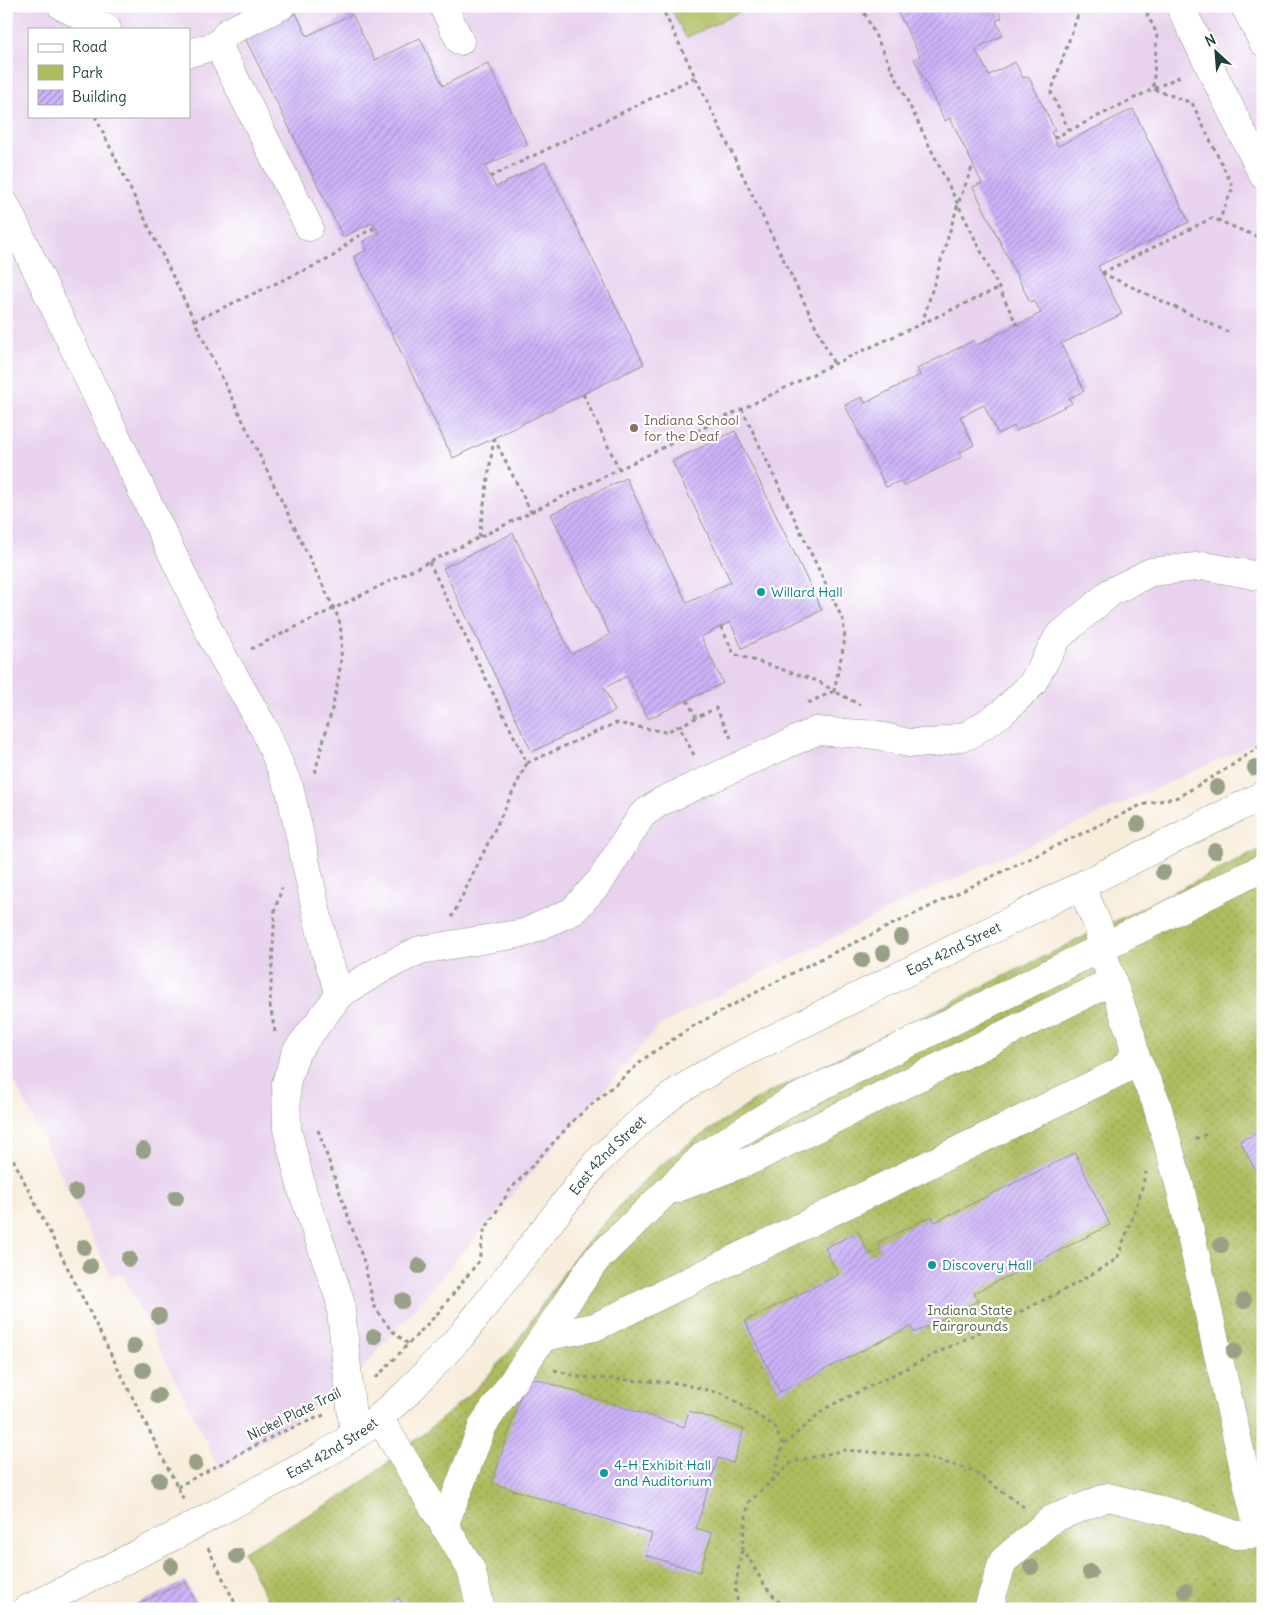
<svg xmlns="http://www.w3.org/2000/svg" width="1269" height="1615" viewBox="0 0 1269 1615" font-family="Delius,sans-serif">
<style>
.built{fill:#e8d2ee;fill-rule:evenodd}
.green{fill:url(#green-dots);stroke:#667c49}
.pitch{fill:#aebc5e;stroke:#667c49}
.building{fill:url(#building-hatch)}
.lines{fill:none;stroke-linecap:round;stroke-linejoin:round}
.minor-casing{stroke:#8c9487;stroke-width:29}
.path{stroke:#8c9487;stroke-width:3;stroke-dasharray:4 4;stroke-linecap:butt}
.minor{stroke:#fff;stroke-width:28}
.tree{fill:#98a186}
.education-dot{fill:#8d6e63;stroke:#fff;stroke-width:2}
.culture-dot{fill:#0f9aa8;stroke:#fff;stroke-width:2}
.labels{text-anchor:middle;stroke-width:4.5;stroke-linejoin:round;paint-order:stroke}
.education-label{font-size:14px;fill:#785e54;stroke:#fff;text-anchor:start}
.culture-label{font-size:14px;fill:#0d838f;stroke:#fff;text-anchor:start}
.street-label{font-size:14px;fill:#1f3d34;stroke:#fff}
.park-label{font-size:14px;fill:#4a6341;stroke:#fff}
</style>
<defs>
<pattern id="green-dots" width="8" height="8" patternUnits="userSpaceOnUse" patternTransform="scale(1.25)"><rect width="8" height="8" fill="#aebc5e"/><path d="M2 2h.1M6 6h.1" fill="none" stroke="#8d9a4e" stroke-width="1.8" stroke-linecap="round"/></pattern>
<pattern id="building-hatch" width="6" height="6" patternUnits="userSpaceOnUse" patternTransform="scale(1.25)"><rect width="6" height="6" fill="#cdb2f9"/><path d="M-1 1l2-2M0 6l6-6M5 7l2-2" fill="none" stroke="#a692ca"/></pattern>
</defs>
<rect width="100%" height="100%" fill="#fff"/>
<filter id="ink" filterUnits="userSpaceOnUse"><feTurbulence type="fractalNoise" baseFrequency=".02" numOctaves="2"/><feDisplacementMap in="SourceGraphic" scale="10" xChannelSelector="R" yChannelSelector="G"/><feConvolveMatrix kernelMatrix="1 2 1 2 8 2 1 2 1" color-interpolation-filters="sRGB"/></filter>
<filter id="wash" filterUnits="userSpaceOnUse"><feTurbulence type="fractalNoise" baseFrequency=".0096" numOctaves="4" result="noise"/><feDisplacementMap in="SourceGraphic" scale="20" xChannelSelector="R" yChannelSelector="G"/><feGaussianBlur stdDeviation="1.12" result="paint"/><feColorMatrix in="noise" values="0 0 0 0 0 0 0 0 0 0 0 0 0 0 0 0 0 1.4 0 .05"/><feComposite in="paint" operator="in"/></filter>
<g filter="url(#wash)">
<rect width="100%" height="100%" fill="#f8ecda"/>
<!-- built -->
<path class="built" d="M6,6H1263V740L918,895L660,1025L349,1384L220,1469L122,1274L111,1276L6,1064ZM29,29H189V116H29Z"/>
<!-- green -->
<path class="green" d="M1263,848V1609H272L243,1551L343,1496L371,1476L437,1423L480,1385L514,1346L574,1258L629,1195L656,1169L694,1140L762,1096Z"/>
<!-- pitch -->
<path class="pitch" d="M670,6H752L686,38Z"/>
<g id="blocks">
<!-- building -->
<g class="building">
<path d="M895,6H996L1002,18L996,21L1003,35L975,49L989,75L1015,62L1023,78L1028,76L1055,130L1051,132L1058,146L1133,109L1189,222L1098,266L1122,314L1061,344L1084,391L1069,398L1072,403L1016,431L1014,426L998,434L984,405L960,417L974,445L960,452L962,457L903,486L900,481L886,487L845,405L862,397L865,403L920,375L917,369L974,340L977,345L1041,313L1034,300L1030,302L973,187L982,183L950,118L945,121L914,59L920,56Z"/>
<path d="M296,13L307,36L352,14L375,60L420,38L443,86L488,63L528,145L485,166L490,177L496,187L545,162L644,364L453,458L354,256L367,250L363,241L379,233L373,222L343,237L245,38Z"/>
<path d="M735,431L822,610L742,648L730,622L701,637L723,683L648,719L627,676L604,688L615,711L532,752L443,568L513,533L571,654L610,635L551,514L626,478L687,603L731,582L672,461Z"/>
<path d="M1263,1130V1185L1240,1141Z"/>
<path d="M1075,1153L1110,1225L974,1293L978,1301L914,1333L911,1326L780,1392L745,1321L838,1275L825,1248L858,1232L869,1255L881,1249L877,1243L932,1216L935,1222Z"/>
<path d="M527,1376L684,1427L689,1411L744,1429L733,1463L718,1458L696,1528L712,1533L700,1572L645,1555L652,1534L492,1483Z"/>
<path d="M185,1581L199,1609H128Z"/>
<path d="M399,1598L405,1609H379Z"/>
</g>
</g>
</g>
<g filter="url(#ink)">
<use href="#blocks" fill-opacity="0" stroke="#8c9487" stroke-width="1"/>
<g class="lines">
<!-- minor casing -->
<g class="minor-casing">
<g id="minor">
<path d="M62,6L107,29"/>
<path d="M443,6L460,41"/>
<path d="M1180,6L1263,175"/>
<path d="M1245,6L1263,42"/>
<path d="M218,45L309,227"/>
<path d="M189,53L218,45L228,32L281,6"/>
<path d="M6,206L214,641L265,730L290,790L325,951L340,994"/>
<path d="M1135,1055L1156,1102L1180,1187L1259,1534"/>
<path d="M675,1189L754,1159L1112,981"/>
<path d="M543,1337L595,1327L1121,1071L1135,1055L1131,1035L1101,948L1099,928L1081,886"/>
<path d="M379,1418L471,1569L481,1609"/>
<path d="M354,1436L340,1300L303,1193L287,1129L286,1083L296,1052L340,994L383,968L420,950L524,933L573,911L601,880L642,815L660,802L816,731L877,735L908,743H934L969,735L1002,713L1032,684L1058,637L1111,592L1151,572L1205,566L1253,575L1263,573"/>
<path d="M444,1526L483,1425L595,1261L704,1155L791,1101L1263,868"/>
<path id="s1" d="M27,1609L176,1535L322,1456L367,1428L407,1393L461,1336L596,1163L646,1116L678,1091L724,1063L1263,795"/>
<path d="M988,1609L1003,1561L1052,1519L1108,1497L1173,1513L1236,1535L1263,1534"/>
</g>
</g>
<!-- path -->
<g class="path">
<path d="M661,6L834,364"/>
<path d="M861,6L1017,325"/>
<path d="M1143,6L1157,34L1153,89L1183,75"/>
<path d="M95,116L339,619C349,667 326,726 315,773"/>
<path d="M1069,131L1051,92L1081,6"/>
<path d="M1054,138L1153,89L1192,103L1233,187L1219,221"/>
<path d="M490,177L695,77"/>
<path d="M1102,273L1212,218L1263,239"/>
<path d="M1102,273L1228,332"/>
<path d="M194,321L331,258L353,239L376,227"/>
<path d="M922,324L958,204L973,165"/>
<path d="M583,394L619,469"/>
<path d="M494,438L531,512"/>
<path d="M479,537L494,438"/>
<path d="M429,562L527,763L452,917"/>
<path d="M721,627L734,654L818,681L834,691L845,639L843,620L742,409"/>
<path d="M251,649L834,364L999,288"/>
<path d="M687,700L696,717"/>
<path d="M808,703L834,691L860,705"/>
<path d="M694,755L679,726L716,708L731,738"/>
<path d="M527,763L616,723L666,732L679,726"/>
<path d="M275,1032L270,1005L275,909L282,888"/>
<path d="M318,1130L364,1262L374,1306L390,1329L408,1344"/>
<path d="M1195,1139L1207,1134"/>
<path d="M6,1145L184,1500"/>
<path d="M554,1370L580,1377L678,1383L724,1394L774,1426L783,1445"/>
<path d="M376,1378L437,1314L479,1261L484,1231L510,1190L575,1119L649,1055L695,1025L802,968L1141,805L1178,797L1228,768L1263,744"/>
<path d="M771,1482L783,1445L826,1408L1068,1288L1117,1259L1139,1199L1146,1172"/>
<path d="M177,1487L279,1433L324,1415"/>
<path d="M208,1548L238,1609"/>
<path d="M739,1609L735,1589L742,1548"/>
<path d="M785,1609L765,1586L742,1547L748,1503L792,1462L845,1450L921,1456L972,1470L1024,1507"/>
</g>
<!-- minor -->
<use href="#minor" class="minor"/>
</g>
<!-- trees -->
<g class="tree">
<circle cx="1255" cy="768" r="8"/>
<circle cx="1217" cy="787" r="8"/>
<circle cx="1138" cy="824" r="8"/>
<circle cx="1215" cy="851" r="8"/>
<circle cx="1163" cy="872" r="8"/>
<circle cx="901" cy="937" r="8"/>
<circle cx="883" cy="953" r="8"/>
<circle cx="862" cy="960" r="8"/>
<circle cx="143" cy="1150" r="8"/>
<circle cx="76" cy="1192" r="8"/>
<circle cx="176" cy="1198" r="8"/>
<circle cx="1221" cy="1245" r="8"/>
<circle cx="84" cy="1247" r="8"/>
<circle cx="129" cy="1259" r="8"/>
<circle cx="90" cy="1266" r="8"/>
<circle cx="419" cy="1266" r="8"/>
<circle cx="402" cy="1301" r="8"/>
<circle cx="1244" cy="1301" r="8"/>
<circle cx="159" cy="1316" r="8"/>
<circle cx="374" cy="1337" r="8"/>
<circle cx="134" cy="1346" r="8"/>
<circle cx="1234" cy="1351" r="8"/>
<circle cx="143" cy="1370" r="8"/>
<circle cx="158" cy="1396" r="8"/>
<circle cx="195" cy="1463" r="8"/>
<circle cx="159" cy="1480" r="8"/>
<circle cx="237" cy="1556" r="8"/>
<circle cx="171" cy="1566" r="8"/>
<circle cx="1031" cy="1567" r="8"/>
<circle cx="1090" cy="1572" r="8"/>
<circle cx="1185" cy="1591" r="8"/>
</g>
</g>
<!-- markers -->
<circle class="education-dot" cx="634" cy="428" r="5"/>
<g class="culture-dot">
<circle cx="761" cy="592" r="5"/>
<circle cx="932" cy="1265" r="5"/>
<circle cx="604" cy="1473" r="5"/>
</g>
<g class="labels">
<!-- education labels -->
<g class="education-label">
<text x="644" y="425">Indiana School<tspan x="644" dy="16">for the Deaf</tspan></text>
</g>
<!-- culture labels -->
<g class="culture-label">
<text x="771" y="597">Willard Hall</text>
<text x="942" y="1270">Discovery Hall</text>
<text x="614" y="1470">4-H Exhibit Hall<tspan x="614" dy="16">and Auditorium</tspan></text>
</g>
<!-- street labels -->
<g class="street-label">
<text dy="5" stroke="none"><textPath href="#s1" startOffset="1156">East 42nd Street</textPath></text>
<text dy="5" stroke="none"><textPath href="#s1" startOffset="750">East 42nd Street</textPath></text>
<text transform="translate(294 1414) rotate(-26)" y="5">Nickel Plate Trail</text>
<text dy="5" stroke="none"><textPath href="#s1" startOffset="345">East 42nd Street</textPath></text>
</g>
<!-- park labels -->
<g class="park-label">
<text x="970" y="1315">Indiana State<tspan x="970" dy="16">Fairgrounds</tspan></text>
</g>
</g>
<!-- margin -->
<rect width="1269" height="1615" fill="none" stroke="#fff" stroke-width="25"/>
<!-- legend -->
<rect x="28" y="28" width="162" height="90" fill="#ffffff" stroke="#a5b1ae"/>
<rect x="38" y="44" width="25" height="8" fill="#ffffff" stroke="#a5b1ae"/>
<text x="72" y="52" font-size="15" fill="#1f3d34">Road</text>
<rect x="38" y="65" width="25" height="15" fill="#aebc5e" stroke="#a5b1ae"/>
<text x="72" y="78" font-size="15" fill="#1f3d34">Park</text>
<rect x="38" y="90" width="25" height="15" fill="url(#building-hatch)" stroke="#a5b1ae"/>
<text x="72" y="102" font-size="15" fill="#1f3d34">Building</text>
<!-- north arrow -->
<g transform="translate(1216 52) rotate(334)" stroke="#ffffff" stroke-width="4" paint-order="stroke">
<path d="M0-4L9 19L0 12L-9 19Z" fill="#1f3d34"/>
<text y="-8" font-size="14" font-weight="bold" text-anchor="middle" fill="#1f3d34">N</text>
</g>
</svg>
